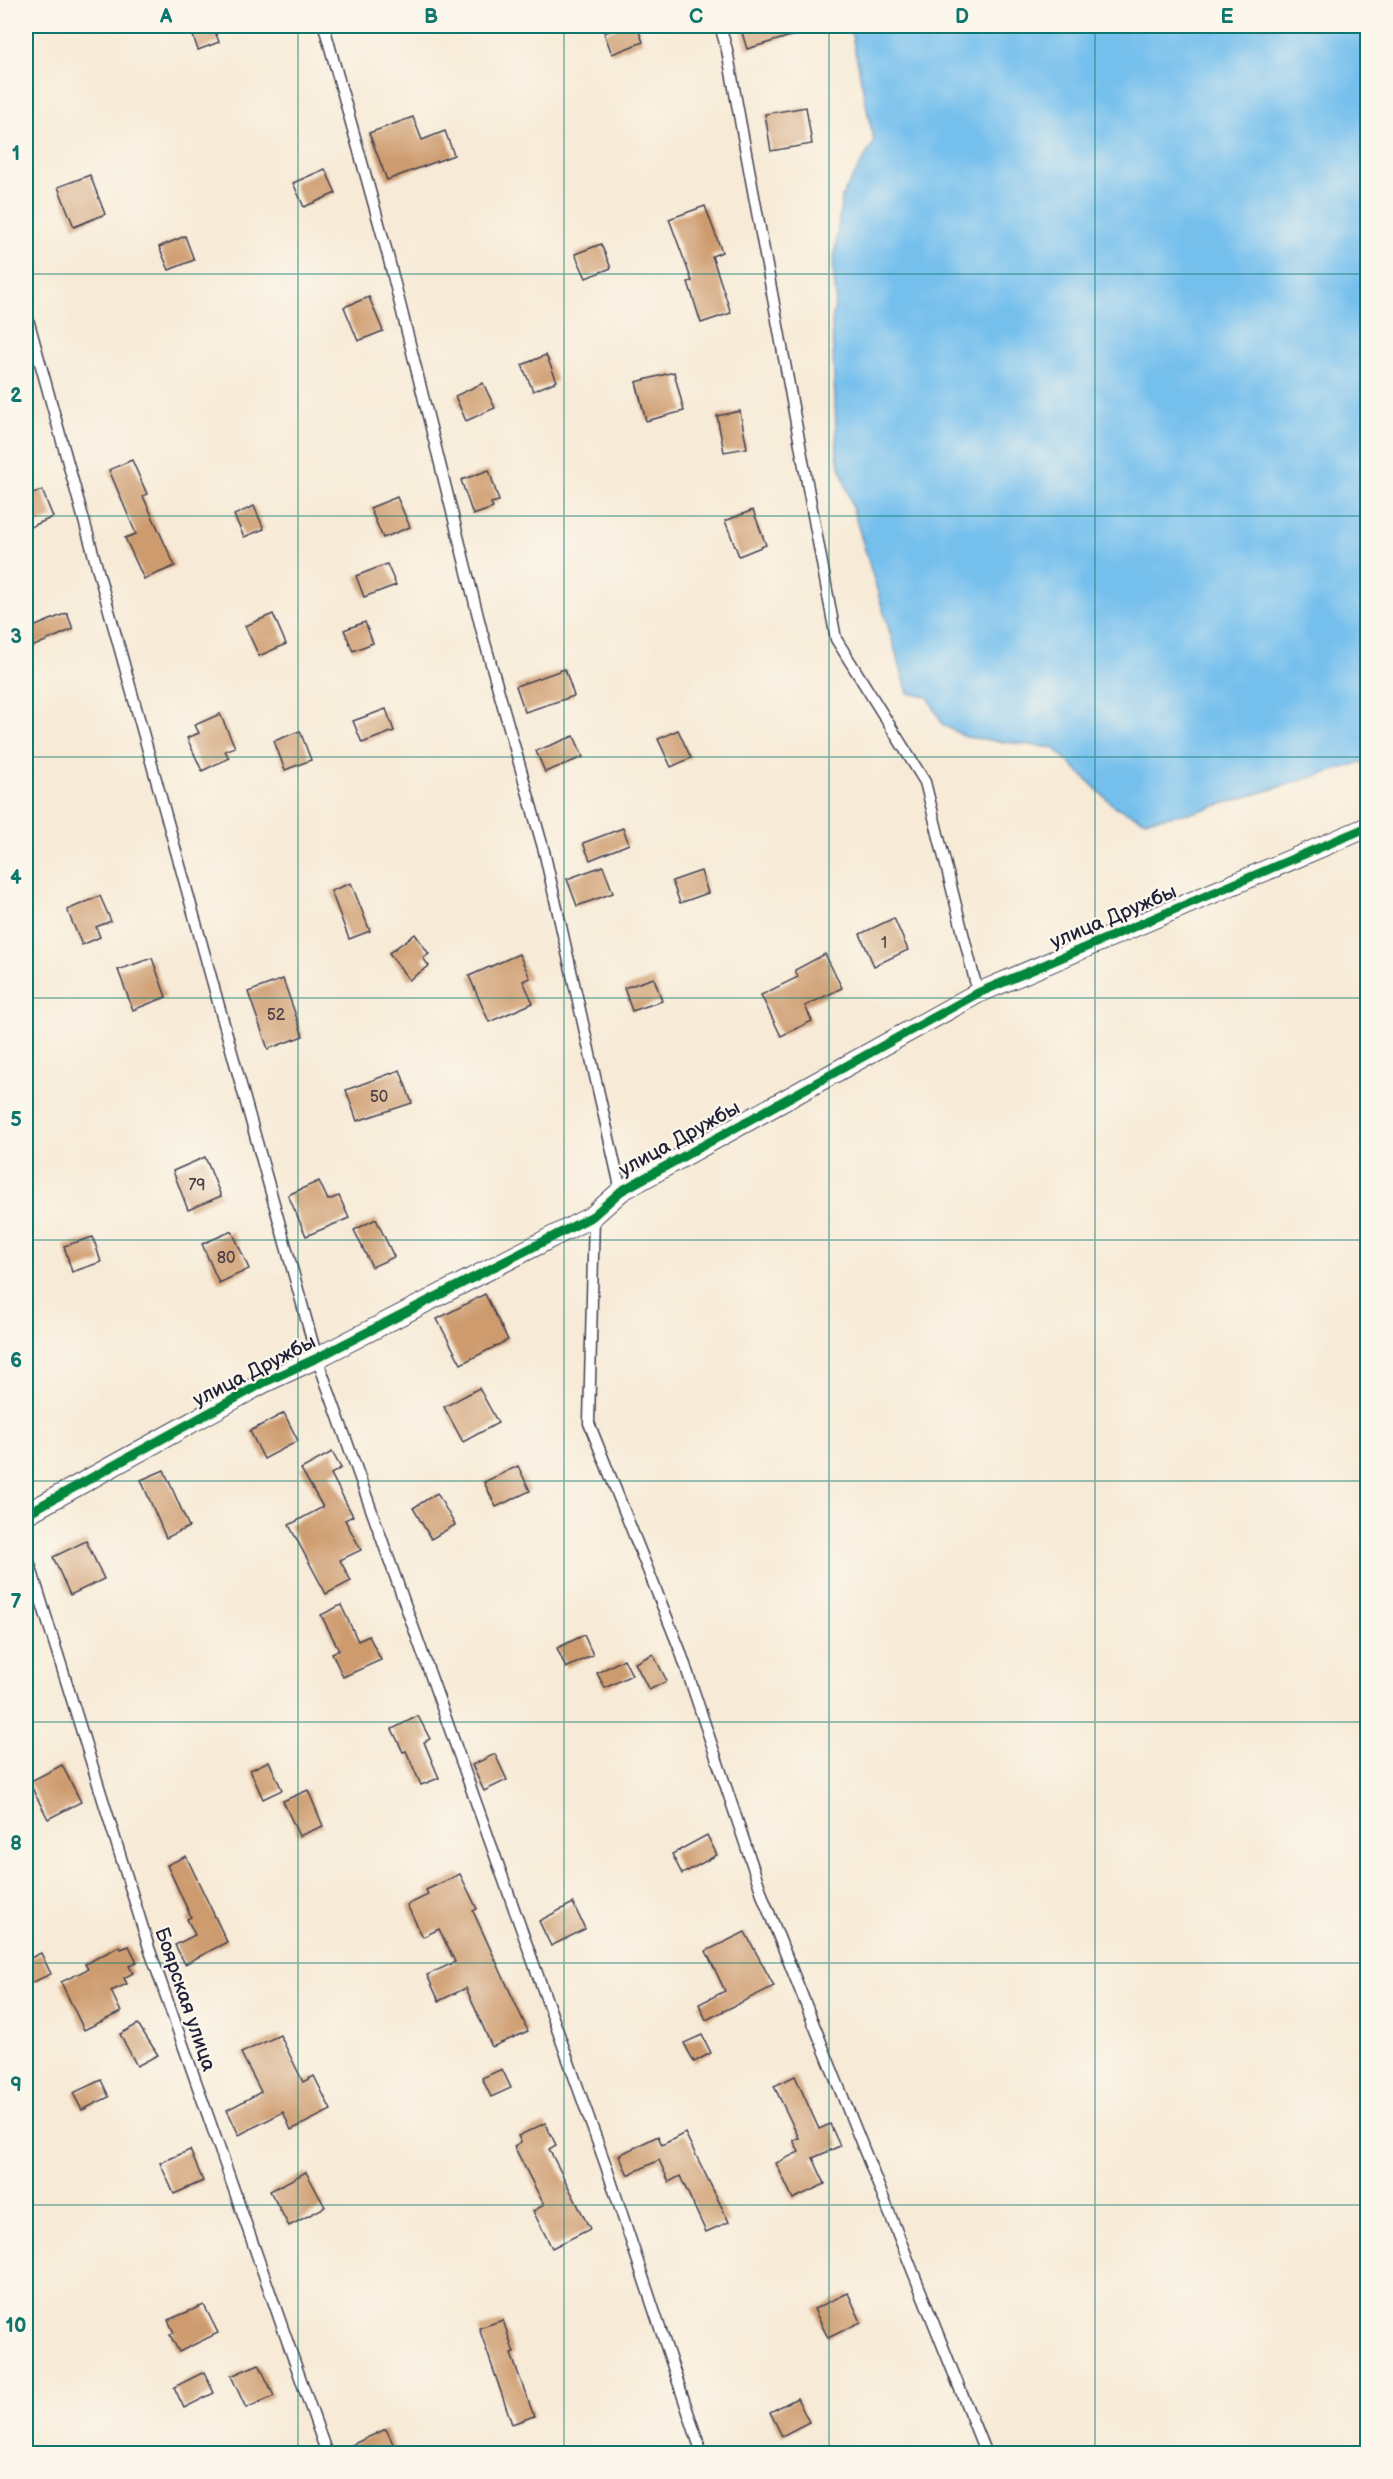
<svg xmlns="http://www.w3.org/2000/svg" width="1393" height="2479" viewBox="0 0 1393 2479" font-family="'Balsamiq Sans',sans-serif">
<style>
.water{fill:#74bfed;stroke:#4b7094;stroke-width:1.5}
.building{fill:#ce9b6e}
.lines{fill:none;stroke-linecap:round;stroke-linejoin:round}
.lane-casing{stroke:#424052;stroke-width:13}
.street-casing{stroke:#424052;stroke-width:22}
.lane{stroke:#fff;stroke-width:10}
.street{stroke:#fff;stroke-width:20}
.cycleway-casing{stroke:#fbf7ec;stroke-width:13}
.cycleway{stroke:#00873e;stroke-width:9}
.grid{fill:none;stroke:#0f766e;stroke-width:1.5;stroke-opacity:0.55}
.labels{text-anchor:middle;stroke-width:4.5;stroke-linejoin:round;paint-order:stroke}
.number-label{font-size:16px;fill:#4d4048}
.street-label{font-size:20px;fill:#22223b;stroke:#fbf7ec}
.neatline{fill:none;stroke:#0f766e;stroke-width:2}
.grid-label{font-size:20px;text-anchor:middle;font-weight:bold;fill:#0f766e}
</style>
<rect width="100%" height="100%" fill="#fbf7ec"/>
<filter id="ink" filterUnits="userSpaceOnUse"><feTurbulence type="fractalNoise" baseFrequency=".0167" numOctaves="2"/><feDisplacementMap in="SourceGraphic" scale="12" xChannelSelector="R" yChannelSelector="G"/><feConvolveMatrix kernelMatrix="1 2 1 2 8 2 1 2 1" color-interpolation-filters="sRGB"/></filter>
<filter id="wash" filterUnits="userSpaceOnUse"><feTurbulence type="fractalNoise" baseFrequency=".008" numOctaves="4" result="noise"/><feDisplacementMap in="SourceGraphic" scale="24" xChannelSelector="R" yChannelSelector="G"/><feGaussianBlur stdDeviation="1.35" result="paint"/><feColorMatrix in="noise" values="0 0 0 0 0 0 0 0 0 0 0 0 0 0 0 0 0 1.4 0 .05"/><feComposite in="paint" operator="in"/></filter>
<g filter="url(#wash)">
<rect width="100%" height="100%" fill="#f7ead6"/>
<!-- water -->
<path class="water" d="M850,26H1367V761L1195,812L1144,820L1114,806L1054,748L966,737L943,725L928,697L908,693L837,456L832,322L836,297L833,268L842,196L874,142Z"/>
<g id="blocks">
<!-- building -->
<g class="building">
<path d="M204,26H213L219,42L198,50L191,30Z"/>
<path d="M623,26H637L643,42L612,54L604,33Z"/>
<path d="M740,26H810L811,30L747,49Z"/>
<path d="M806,107L812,144L771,151L765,114Z"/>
<path d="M413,117L422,140L445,131L454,155L387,180L369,133Z"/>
<path d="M325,169L336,193L304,207L293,183Z"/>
<path d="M90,175L105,214L74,227L58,187Z"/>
<path d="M705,206L722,252L712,256L731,313L701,323L688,282L692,281L669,219Z"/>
<path d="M185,236L194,260L169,270L159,247Z"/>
<path d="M601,244L611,268L586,278L575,254Z"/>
<path d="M369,297L383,331L358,341L344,307Z"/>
<path d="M546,355L557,381L533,391L522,365Z"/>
<path d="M674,372L684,411L646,421L636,382Z"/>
<path d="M483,383L495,408L466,421L455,396Z"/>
<path d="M740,411L747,448L724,452L717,416Z"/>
<path d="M132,460L147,494L143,496L175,566L144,579L125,538L136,534L109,470Z"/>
<path d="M489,470L499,501L491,503L493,508L473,515L461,480Z"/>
<path d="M42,490L53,517L26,529V497Z"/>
<path d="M397,497L410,527L383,538L370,508Z"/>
<path d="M254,506L264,529L244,537L234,515Z"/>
<path d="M753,510L766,545L739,556L725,521Z"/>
<path d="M387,564L396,585L364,597L356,576Z"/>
<path d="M67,613L73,629L32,647L26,630Z"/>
<path d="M273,614L286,644L259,656L245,626Z"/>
<path d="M365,622L373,643L353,651L344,630Z"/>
<path d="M565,669L574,696L525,712L516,686Z"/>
<path d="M386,709L394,731L362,743L353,721Z"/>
<path d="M220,714L235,747L225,751L229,758L202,771L187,738L199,733L195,725Z"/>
<path d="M678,730L691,758L671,767L658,739Z"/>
<path d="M300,731L311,760L285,770L274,741Z"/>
<path d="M574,736L583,757L545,772L536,751Z"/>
<path d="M623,828L629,844L590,860L583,843Z"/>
<path d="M603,866L613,893L577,906L567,879Z"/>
<path d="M701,871L708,893L680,903L672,881Z"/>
<path d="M351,883L370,931L349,939L331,891Z"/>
<path d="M100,896L111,921L96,927L100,937L82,945L67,910Z"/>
<path d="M894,918L908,950L874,966L860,934Z"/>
<path d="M415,934L429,954L423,958L429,966L409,980L389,953Z"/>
<path d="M519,954L530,978L523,981L533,1003L489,1022L469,976Z"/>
<path d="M825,954L842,988L805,1006L812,1021L781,1036L761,995L798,977L795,970Z"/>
<path d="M152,958L166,997L133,1010L118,970Z"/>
<path d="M654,978L662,1001L632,1011L624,988Z"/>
<path d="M283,979L303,1036L268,1049L248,992Z"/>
<path d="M400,1070L412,1103L357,1121L346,1090Z"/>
<path d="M205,1157L221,1196L188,1210L173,1171Z"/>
<path d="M319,1181L328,1200L339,1196L349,1218L306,1236L288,1195Z"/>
<path d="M376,1219L394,1257L372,1267L354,1230Z"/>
<path d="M232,1231L249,1269L219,1283L202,1244Z"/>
<path d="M93,1237L101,1262L72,1272L64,1246Z"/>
<path d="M485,1294L508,1340L461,1364L437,1319Z"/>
<path d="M479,1388L498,1423L463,1442L444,1407Z"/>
<path d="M284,1413L298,1441L264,1459L250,1431Z"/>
<path d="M332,1452L341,1468L331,1474L353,1516L345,1520L361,1550L340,1560L351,1581L326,1594L289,1525L323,1507L301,1469Z"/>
<path d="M518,1466L530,1491L496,1507L484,1482Z"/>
<path d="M164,1470L189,1527L166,1538L141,1480Z"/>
<path d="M437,1493L455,1525L431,1539L413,1508Z"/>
<path d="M86,1541L104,1579L70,1595L53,1557Z"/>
<path d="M341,1605L358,1641L369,1636L381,1660L343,1677L332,1653L339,1650L321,1615Z"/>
<path d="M584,1635L593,1655L566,1668L557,1648Z"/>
<path d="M653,1654L667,1681L649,1690L635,1663Z"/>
<path d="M624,1659L632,1675L605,1688L597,1673Z"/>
<path d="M418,1716L430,1739L424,1742L439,1778L421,1785L406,1751L403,1752L392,1729Z"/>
<path d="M495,1754L507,1780L484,1791L472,1765Z"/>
<path d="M269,1761L282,1790L263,1799L250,1770Z"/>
<path d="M62,1765L81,1802L48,1819L29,1782Z"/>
<path d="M308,1790L323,1826L299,1836L283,1801Z"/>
<path d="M707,1835L717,1855L682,1874L672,1854Z"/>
<path d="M186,1856L227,1942L185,1964L175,1945L195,1935L187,1919L191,1917L167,1865Z"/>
<path d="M460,1874L477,1909L473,1911L528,2031L492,2047L466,1988L439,2001L427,1975L455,1962L439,1929L423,1937L407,1905L428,1895L426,1890Z"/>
<path d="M573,1903L585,1929L551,1946L539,1921Z"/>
<path d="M745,1932L774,1986L706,2020L699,2004L725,1991L706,1951Z"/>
<path d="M120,1946L121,1949L129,1946L137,1962L129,1966L133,1973L124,1978L127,1984L111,1991L121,2012L84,2030L61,1982L88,1969L85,1964Z"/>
<path d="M41,1953L51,1974L31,1983L26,1971V1960Z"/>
<path d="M138,2024L158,2055L137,2066L120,2034Z"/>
<path d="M280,2035L303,2082L314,2076L331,2110L291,2130L283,2112L239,2135L227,2110L261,2092L241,2053Z"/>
<path d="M702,2035L711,2053L694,2062L684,2043Z"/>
<path d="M502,2069L511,2088L491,2097L482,2078Z"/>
<path d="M795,2076L819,2129L830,2124L840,2146L813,2158L825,2184L793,2199L776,2163L799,2152L793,2140L799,2138L774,2086Z"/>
<path d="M101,2080L109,2097L82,2110L73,2093Z"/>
<path d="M545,2123L556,2145L549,2149L590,2229L552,2248L533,2211L544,2205L514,2146L521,2142L518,2136Z"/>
<path d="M685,2133L729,2222L706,2232L680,2176L669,2182L659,2160L628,2175L619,2155L658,2136L662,2145Z"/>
<path d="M190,2150L203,2181L174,2194L160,2163Z"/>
<path d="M306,2172L325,2207L289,2226L270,2191Z"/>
<path d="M848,2293L861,2322L828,2338L814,2309Z"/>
<path d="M204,2305L218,2333L179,2352L170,2335L174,2333L168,2320Z"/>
<path d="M503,2320L514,2353L511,2354L534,2416L512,2424L479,2328Z"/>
<path d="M259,2364L274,2396L246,2408L231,2376Z"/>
<path d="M204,2372L214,2393L184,2408L174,2387Z"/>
<path d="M797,2398L809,2422L782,2436L770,2412Z"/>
<path d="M386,2429L398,2454H334V2453Z"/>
</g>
</g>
</g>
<g filter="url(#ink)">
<use href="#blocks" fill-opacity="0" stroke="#424052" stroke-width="1.5"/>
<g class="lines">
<!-- lane casing -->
<g class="lane-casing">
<g id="lane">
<path d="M324,26L387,252L482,632L544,851L621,1191L619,1193"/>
<path d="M720,26L727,50L836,639L925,782L978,993"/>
<path d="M26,312L317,1358L605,2163L702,2454"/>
<path d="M594,1215L589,1423L680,1650L764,1900L986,2454"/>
<path d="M26,1552L150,1951L327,2454"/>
</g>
</g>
<!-- street casing -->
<g class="street-casing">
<path id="street" d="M26,1514L263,1383L317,1358L593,1216L621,1191L978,993L1368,827"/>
</g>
<!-- lane -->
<use href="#lane" class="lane"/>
<!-- street -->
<use href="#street" class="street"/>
<!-- cycleway casing -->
<g class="cycleway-casing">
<path id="cycleway" d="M26,1514L263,1383L317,1358L593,1216L621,1191L978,993L1368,827"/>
</g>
<!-- cycleway -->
<use href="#cycleway" class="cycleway"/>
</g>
</g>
<!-- grid -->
<path class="grid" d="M298,26V2454M564,26V2454M829,26V2454M1095,26V2454M26,274H1368M26,516H1368M26,757H1368M26,998H1368M26,1240H1368M26,1481H1368M26,1722H1368M26,1963H1368M26,2205H1368"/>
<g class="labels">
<!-- number labels -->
<g class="number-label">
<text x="884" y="948">1</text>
<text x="276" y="1020">52</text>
<text x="379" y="1102">50</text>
<text x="197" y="1190">79</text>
<text x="226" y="1263">80</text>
</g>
<!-- street labels -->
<g class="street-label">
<text transform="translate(1113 916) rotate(-23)" y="7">улица Дружбы</text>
<text transform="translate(679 1138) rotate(-29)" y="7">улица Дружбы</text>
<text transform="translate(254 1370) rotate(-27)" y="7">улица Дружбы</text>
<text transform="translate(186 1999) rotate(71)" y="7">Боярская улица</text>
</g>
</g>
<!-- margin -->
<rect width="1393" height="2479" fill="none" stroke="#fbf7ec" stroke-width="66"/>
<rect x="33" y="33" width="1327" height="2413" class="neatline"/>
<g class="grid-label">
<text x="166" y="23">A</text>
<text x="431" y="23">B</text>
<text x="696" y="23">C</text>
<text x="962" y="23">D</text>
<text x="1227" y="23">E</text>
<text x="16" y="160">1</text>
<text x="16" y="402">2</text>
<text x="16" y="643">3</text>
<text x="16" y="884">4</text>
<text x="16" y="1126">5</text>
<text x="16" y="1367">6</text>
<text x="16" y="1608">7</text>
<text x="16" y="1850">8</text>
<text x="16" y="2091">9</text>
<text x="16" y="2332">10</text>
</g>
</svg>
